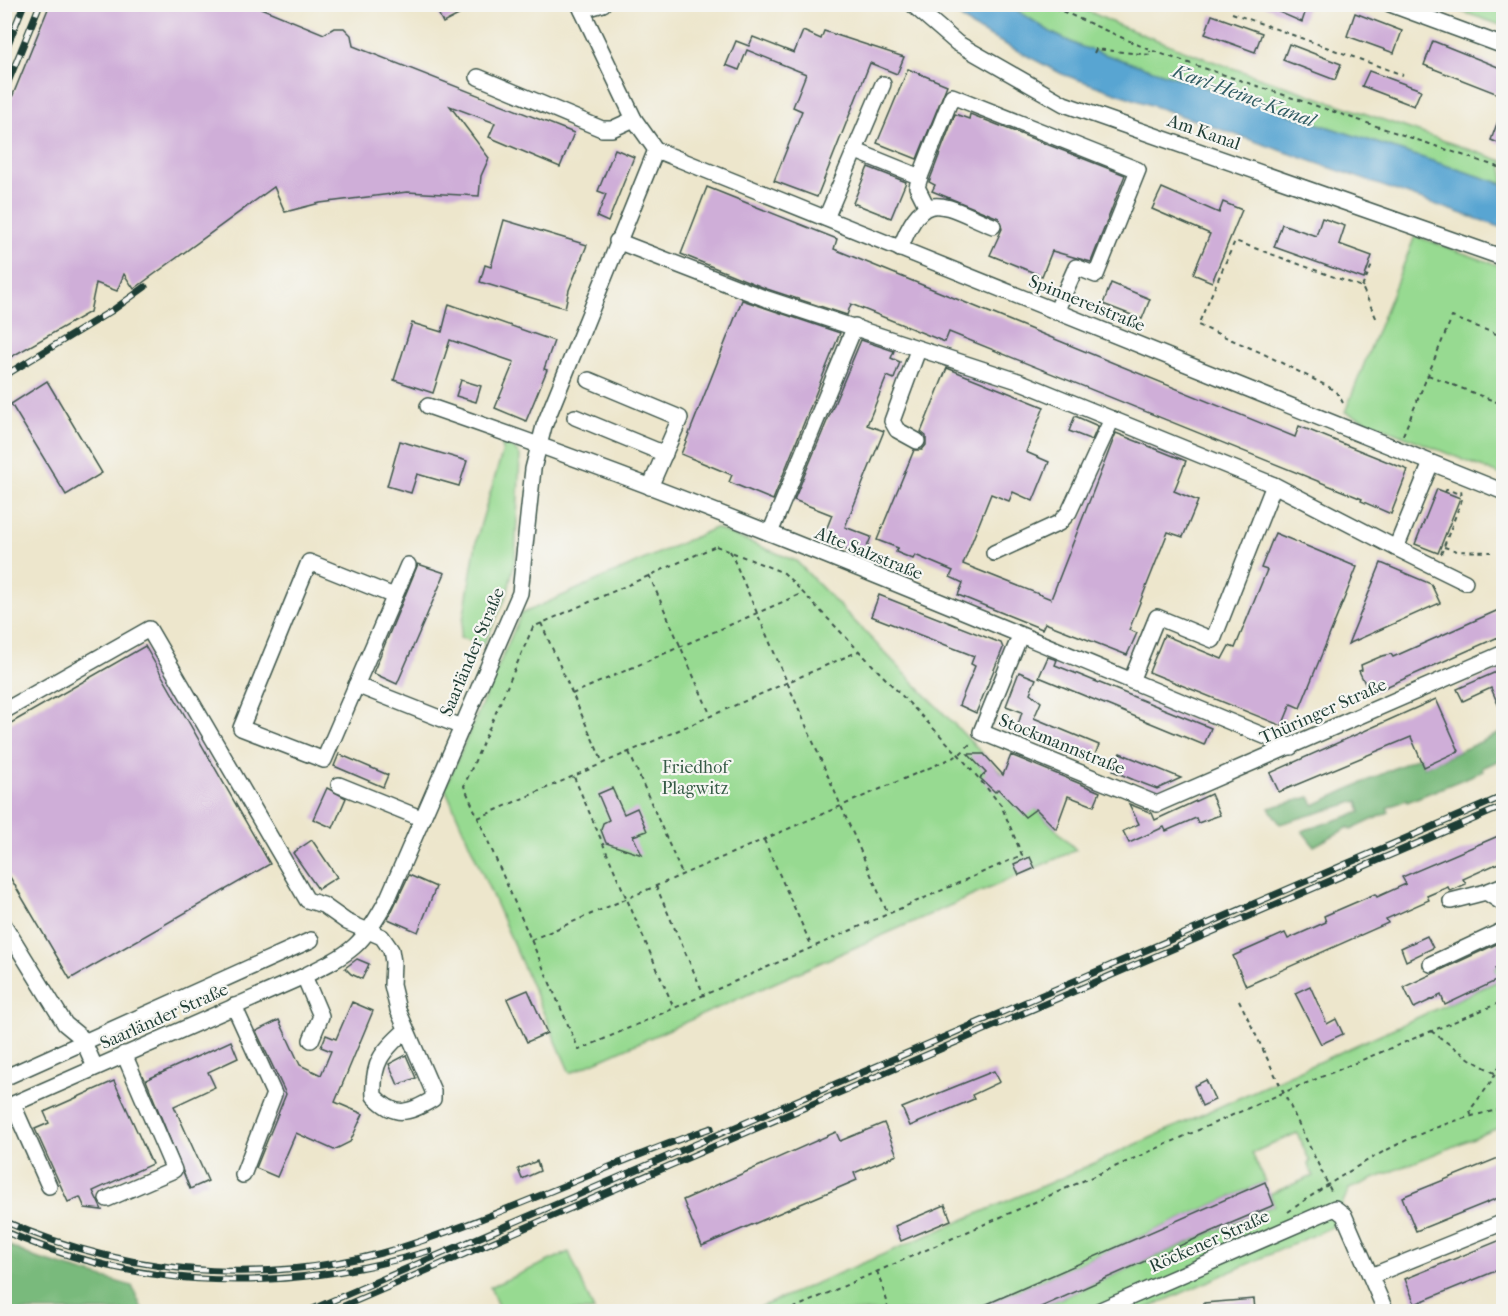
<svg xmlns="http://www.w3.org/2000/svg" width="1508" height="1316" viewBox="0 0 1508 1316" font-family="'IM FELL French Canon',serif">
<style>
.green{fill:#97da91;stroke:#5b8c62;stroke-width:1.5}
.forest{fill:#79ba7b;stroke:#4c7c58;stroke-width:1.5}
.water{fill:#59a5d2;stroke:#3c7183;stroke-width:1.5}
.building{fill:#cfaed8}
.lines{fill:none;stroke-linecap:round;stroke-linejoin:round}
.minor-casing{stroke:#3e564b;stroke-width:18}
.path{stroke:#3e564b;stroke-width:2;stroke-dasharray:4.5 4.5;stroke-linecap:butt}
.minor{stroke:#fff;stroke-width:15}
.rail-casing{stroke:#1f3d34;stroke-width:7}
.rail{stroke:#f6f6f2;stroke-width:4.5;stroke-dasharray:14;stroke-linecap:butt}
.labels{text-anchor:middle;stroke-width:4.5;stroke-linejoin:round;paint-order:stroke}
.street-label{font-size:18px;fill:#1f3d34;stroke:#f6f6f2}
.park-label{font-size:18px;fill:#375c47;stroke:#f6f6f2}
.water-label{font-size:20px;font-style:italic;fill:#305c63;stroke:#f6f6f2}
</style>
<rect width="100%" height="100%" fill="#f6f6f2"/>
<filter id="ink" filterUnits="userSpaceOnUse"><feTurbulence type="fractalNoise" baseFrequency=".0167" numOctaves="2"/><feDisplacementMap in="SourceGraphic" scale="12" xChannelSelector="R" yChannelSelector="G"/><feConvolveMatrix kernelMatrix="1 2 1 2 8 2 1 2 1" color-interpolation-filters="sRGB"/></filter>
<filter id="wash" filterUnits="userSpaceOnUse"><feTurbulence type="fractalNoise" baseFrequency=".008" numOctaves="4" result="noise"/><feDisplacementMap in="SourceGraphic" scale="24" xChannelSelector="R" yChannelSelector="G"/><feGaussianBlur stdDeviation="1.35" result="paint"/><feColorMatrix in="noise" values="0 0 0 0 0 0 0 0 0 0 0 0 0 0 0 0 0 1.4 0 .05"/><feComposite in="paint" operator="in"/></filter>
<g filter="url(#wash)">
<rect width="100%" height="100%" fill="#ede6cc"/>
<!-- green -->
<g class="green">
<path d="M1009,5H1075L1118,25L1212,61L1503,161V184L1079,46L1052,33Z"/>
<path d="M1443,5H1503V26Z"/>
<path d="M1415,236L1503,267V476L1345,412Z"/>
<path d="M501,443L514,448L520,456L515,560L507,595L484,644L460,638L477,537L503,450Z"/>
<path d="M715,528L796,561L1076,850L570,1073L445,788L521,614Z"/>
<path d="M1503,964V1126L1349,1189L1332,1227L1141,1311H1032L1274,1205L1270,1194L1313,1176L1308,1164L1310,1162L1297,1133L1252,1153L1265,1182L971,1311L749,1312L1068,1175L1445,1005L1500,980L1495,968Z"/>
<path d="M569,1252L594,1311H500L490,1287Z"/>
</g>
<!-- forest -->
<g class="forest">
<path d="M1503,732V762L1502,759L1482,768L1483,771L1407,802L1406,800L1387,808L1389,812L1351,830L1349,827L1314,846L1302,831L1361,812L1358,801L1280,824L1269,808L1310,797L1314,805L1419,757L1424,767Z"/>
<path d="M5,1244L36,1258L132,1286L143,1311H5Z"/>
</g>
<!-- water -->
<path class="water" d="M946,5H1009L1052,33L1079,46L1503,184V228L1062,74L972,27Z"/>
<g id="blocks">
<!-- building -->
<g class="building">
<path d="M50,4H251L324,34L334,28H344L351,35L353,46L574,133L560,167L489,137L495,123L450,106L489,158L481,176L479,196L407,192L320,203L285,212L274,187L134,289L124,274L117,291L96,283L90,312L4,361V117Z"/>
<path d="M434,4H480L443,23Z"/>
<path d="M1260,4H1308L1302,22Z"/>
<path d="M1355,13L1402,31L1394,53L1347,36Z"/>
<path d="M1212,15L1262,33L1255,52L1205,34Z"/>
<path d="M803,31L821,39L824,31L904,57L897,74L870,63L817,197L774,181L802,111L793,107L806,74L747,50L739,70L726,65L736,41L749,46L753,37L794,53Z"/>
<path d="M1433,41L1503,69V96L1424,65Z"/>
<path d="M1289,44L1341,64L1335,80L1283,60Z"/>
<path d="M908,69L947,85L917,159L877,143Z"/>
<path d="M1369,71L1421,90L1414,106L1362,86Z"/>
<path d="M1502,110H1503V145L1491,140Z"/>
<path d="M955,114L969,119L970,114L1125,175L1091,262L1052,251L1042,276L990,255L1002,229L999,218L932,191L935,185L929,182Z"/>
<path d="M615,149L634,157L608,222L597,217L606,194L598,191Z"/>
<path d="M868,167L906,182L891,218L853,203Z"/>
<path d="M707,187L837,239L834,249L1295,437L1299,426L1408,470L1391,514L1361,501L1362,499L949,332L945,342L851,304L847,315L767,289L681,254Z"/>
<path d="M1162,188L1219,213L1223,202L1242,210L1212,282L1193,274L1210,234L1152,209Z"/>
<path d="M1322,218L1345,226L1339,244L1372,256L1364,279L1274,247L1282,224L1316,236Z"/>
<path d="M504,220L587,245L569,290L565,308L480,282L485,265L491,267Z"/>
<path d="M1111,283L1150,299L1142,319L1103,304Z"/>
<path d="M742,300L840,333L773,500L729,482L732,475L681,454Z"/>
<path d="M449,304L554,341L544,369L547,370L526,421L495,408L514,362L450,340L433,393L394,380L412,323L442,332Z"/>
<path d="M861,340L894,351L891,358L900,362L894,379L887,376L867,425L884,431L845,527L871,537L863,557L822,540L832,515L794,500Z"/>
<path d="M947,368L1044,407L1026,452L1049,462L1033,501L1013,492L1009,501L991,494L963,564L1051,599L1116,433L1186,461L1174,491L1198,501L1183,537L1168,532L1129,630L1137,633L1127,655L1045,623L1042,629L958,595L963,583L950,577L953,571L915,555L913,559L896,552L898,548L877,540L914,450H922L926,445V436L921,432Z"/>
<path d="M461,380L481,386L476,402L456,396Z"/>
<path d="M47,381L102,473L66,495L11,404Z"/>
<path d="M1075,416L1098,426L1092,440L1069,431Z"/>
<path d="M400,441L467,461L459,486L417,474L411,493L387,486Z"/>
<path d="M1437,489L1460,498L1438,553L1415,544Z"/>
<path d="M1275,533L1357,567L1300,708L1291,704L1282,726L1149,672L1164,635L1222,659L1229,646L1235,648L1267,570L1261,568Z"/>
<path d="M1381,563L1431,584L1440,603L1348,644Z"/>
<path d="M418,564L445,573L397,684L373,673Z"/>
<path d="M879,595L1001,643L1003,648L976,713L959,705L975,666L971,664L974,656L871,616Z"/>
<path d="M1503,608V635L1370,694L1359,671L1362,670L1361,665L1382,656L1391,654L1393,657Z"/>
<path d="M145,646L270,864L70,979L4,867V727Z"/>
<path d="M1048,657L1057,660L1055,665L1211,728L1204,745L1039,677Z"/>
<path d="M1503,669V716L1491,688L1463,701L1457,689Z"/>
<path d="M1019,672L1036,679L1030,693L1041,702L1034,718L1099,745L1092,762L1016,731L1022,712L1006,706Z"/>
<path d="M1436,699L1459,751L1424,767L1411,737L1279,792L1270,773Z"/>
<path d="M1120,753L1142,762L1181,778L1157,789L1134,780L1113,771Z"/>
<path d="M339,754L388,775L383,787L334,766Z"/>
<path d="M968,754H984L1003,775L1011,755L1100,792L1094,806L1068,796L1056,829L1036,809L1025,817L998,789L995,792L980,778L986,773Z"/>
<path d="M327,788L346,798L333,828L313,819Z"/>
<path d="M612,788L624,814L637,808L647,831L633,836L642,855L606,843L601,830L603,823L609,820L598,794Z"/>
<path d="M1211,794L1220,815L1198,823L1196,818L1166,831L1164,827L1129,843L1123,831L1139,824L1129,804L1152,813L1155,820Z"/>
<path d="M1503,834V861L1463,879L1466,884L1450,891L1448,887L1427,896L1429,900L1386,919L1388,923L1246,986L1233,956L1285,933L1288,939L1326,922L1324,916L1375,894L1377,897L1406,884L1402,877Z"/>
<path d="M312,840L337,877L318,889L293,853Z"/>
<path d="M1030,857L1035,868L1019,875L1014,864Z"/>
<path d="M409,875L436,887L418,932L388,919Z"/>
<path d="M1427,936L1433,948L1406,961L1401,948Z"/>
<path d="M1503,941V964L1495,968L1500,979L1445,1005L1441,995L1414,1008L1404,987Z"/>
<path d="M357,959L369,964L362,979L351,974L345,968Z"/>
<path d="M1310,986L1327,1024L1336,1019L1343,1034L1321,1044L1295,993Z"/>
<path d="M528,990L547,1033L527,1042L507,999Z"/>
<path d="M352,1002L373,1011L335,1102L363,1114L350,1142L334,1150L296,1133L277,1177L256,1168L286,1094L256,1031L279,1020L300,1065L321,1075L331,1051L321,1047L326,1035L336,1039Z"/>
<path d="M231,1041L238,1058L208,1072L215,1087L174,1106L208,1181L190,1189L146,1080Z"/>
<path d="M406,1055L416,1078L398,1085L389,1064Z"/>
<path d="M994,1071L1000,1082L972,1095L974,1099L910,1126L902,1108Z"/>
<path d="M1206,1080L1215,1100L1202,1106L1194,1086Z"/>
<path d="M114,1081L152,1164L93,1191L102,1210L85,1208L80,1197L68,1202L35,1129L49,1123L44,1112Z"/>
<path d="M884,1123L897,1155L854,1173L857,1180L702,1246L683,1200L836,1132L840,1141Z"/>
<path d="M1503,1156V1196L1416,1231L1402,1197Z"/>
<path d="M537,1161L540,1171L522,1179L518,1169Z"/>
<path d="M1265,1182L1274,1205L1229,1224L1032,1311H971Z"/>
<path d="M945,1205L951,1220L901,1241L895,1226Z"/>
<path d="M1503,1239V1268L1415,1304L1405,1279Z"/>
<path d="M1254,1299L1255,1311H1204V1303Z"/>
</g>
</g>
</g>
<g filter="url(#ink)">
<use href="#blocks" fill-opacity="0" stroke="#3e564b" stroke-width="1.5"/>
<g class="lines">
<!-- minor casing -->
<g class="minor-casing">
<g id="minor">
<path d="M579,4L634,119L656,150"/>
<path d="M912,4L957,43L1064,104L1504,258"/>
<path d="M1390,4L1504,46"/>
<path d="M582,10L603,4"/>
<path d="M478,77L602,129H612L634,119"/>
<path d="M656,150L1504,492"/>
<path d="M856,151L920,177L952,96L1138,170L1096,275L1076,267L1056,312"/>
<path d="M920,177L917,187L927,207"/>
<path d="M826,218L883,84"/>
<path d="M617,241L764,298L1021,382L1274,485L1396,548L1431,463"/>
<path d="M900,249C924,185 941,205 993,226"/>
<path d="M589,380L680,418L650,487"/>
<path d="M428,406C720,506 1005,629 1291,747"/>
<path d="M575,417L665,454"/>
<path d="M917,441L897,430L892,421L918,350"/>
<path d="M770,533L855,326"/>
<path d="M1396,548L1465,582"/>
<path d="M994,553L1059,523L1069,512L1112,419"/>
<path d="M394,596L309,562L241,728L324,760L408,565"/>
<path d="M1020,636L981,732L1157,804L1504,653"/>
<path d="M1131,681L1157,617L1213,640L1274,485"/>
<path d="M356,685L462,727"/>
<path d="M4,711L149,629L307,900L323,905L347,922L382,937L391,950L393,962L392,985L398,1010L433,1091V1099C408,1114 395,1118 374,1096C372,1063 382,1051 406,1030"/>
<path d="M339,785L423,819"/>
<path d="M1486,892L1504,885"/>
<path d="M1451,901L1486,892L1504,904"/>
<path d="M4,925L65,1024L82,1038L95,1067"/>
<path d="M1431,964L1504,930"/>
<path d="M304,976L321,1016L311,1040"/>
<path d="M234,1006L274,1094L243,1175"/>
<path d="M4,1078L311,940"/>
<path d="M13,1105L49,1186"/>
<path d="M4,1108L304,976C351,953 363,946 388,898L520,593L533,469L544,426L656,150"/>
<path d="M107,1199L174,1170L124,1054"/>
<path d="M1371,1276L1504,1222"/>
<path d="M1096,1312L1335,1208L1344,1215L1386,1312"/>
</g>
</g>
<!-- path -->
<g class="path">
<path d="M1046,4L1150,50L1504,169"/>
<path d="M1232,13L1403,75"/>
<path d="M1094,53L1096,49L1151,55L1150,51"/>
<path d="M1362,287L1373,263"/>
<path d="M1428,375L1504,405"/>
<path d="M1343,403L1338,394L1329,387L1262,353L1198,325L1235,241L1362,287L1378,322"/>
<path d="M1403,435L1452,317L1504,337"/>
<path d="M1445,492L1447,489L1461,495"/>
<path d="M716,546L784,573L959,755L1001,805L1022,855L579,1050L464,786L533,627Z"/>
<path d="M1444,547L1457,551L1491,552"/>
<path d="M730,551L888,914"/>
<path d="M1441,554L1462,499L1461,489"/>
<path d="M649,575L711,716"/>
<path d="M541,623L603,763"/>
<path d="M572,694L803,593"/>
<path d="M629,752L682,874"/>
<path d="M574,777L674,1008"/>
<path d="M478,818L859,651"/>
<path d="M764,840L812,947"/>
<path d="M656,886L704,995"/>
<path d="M531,940L959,755L971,743"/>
<path d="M1239,1000L1332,1193"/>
<path d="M1431,1031L1470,1059L1496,1074"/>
<path d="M1471,1115L1470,1110L1489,1085L1504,1058"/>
<path d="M1288,1212C1355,1165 1422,1123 1504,1109"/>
<path d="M877,1271L888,1304L884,1312"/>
<path d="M555,1312L576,1303L580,1312"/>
<path d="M785,1312L1285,1092L1504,1001"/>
</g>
<!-- minor -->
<use href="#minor" class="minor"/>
<!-- rail casing -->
<g class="rail-casing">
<g id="rail">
<path d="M4,54L24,4"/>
<path d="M4,92L40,4"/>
<path d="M4,376L113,310L145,287"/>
<path d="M4,1221C137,1280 286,1288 424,1240C521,1207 613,1162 711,1128"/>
<path d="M4,1231C141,1292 287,1293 429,1251"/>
<path d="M306,1312L1504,796"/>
<path d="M330,1312L1504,806"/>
</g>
</g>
<!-- rail -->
<use href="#rail" class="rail"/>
</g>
</g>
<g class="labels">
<!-- street labels -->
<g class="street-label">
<text transform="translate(1204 132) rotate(19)" y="6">Am Kanal</text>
<text transform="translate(1087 303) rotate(22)" y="6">Spinnereistraße</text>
<text transform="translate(869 553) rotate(22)" y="6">Alte Salzstraße</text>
<text transform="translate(472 652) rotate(-67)" y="6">Saarländer Straße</text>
<text transform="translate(1323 711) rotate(-24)" y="6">Thüringer Straße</text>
<text transform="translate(1062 744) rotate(22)" y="6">Stockmannstraße</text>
<text transform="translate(164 1016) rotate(-24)" y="6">Saarländer Straße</text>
<text transform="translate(1209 1241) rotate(-24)" y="6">Röckener Straße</text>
</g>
<!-- park labels -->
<g class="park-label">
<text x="695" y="773">Friedhof<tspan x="695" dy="21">Plagwitz</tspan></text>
</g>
<!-- water labels -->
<g class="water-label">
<text transform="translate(1244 95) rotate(20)" y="7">Karl-Heine-Kanal</text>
</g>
</g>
<!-- margin -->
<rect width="1508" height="1316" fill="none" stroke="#f6f6f2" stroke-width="24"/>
</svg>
